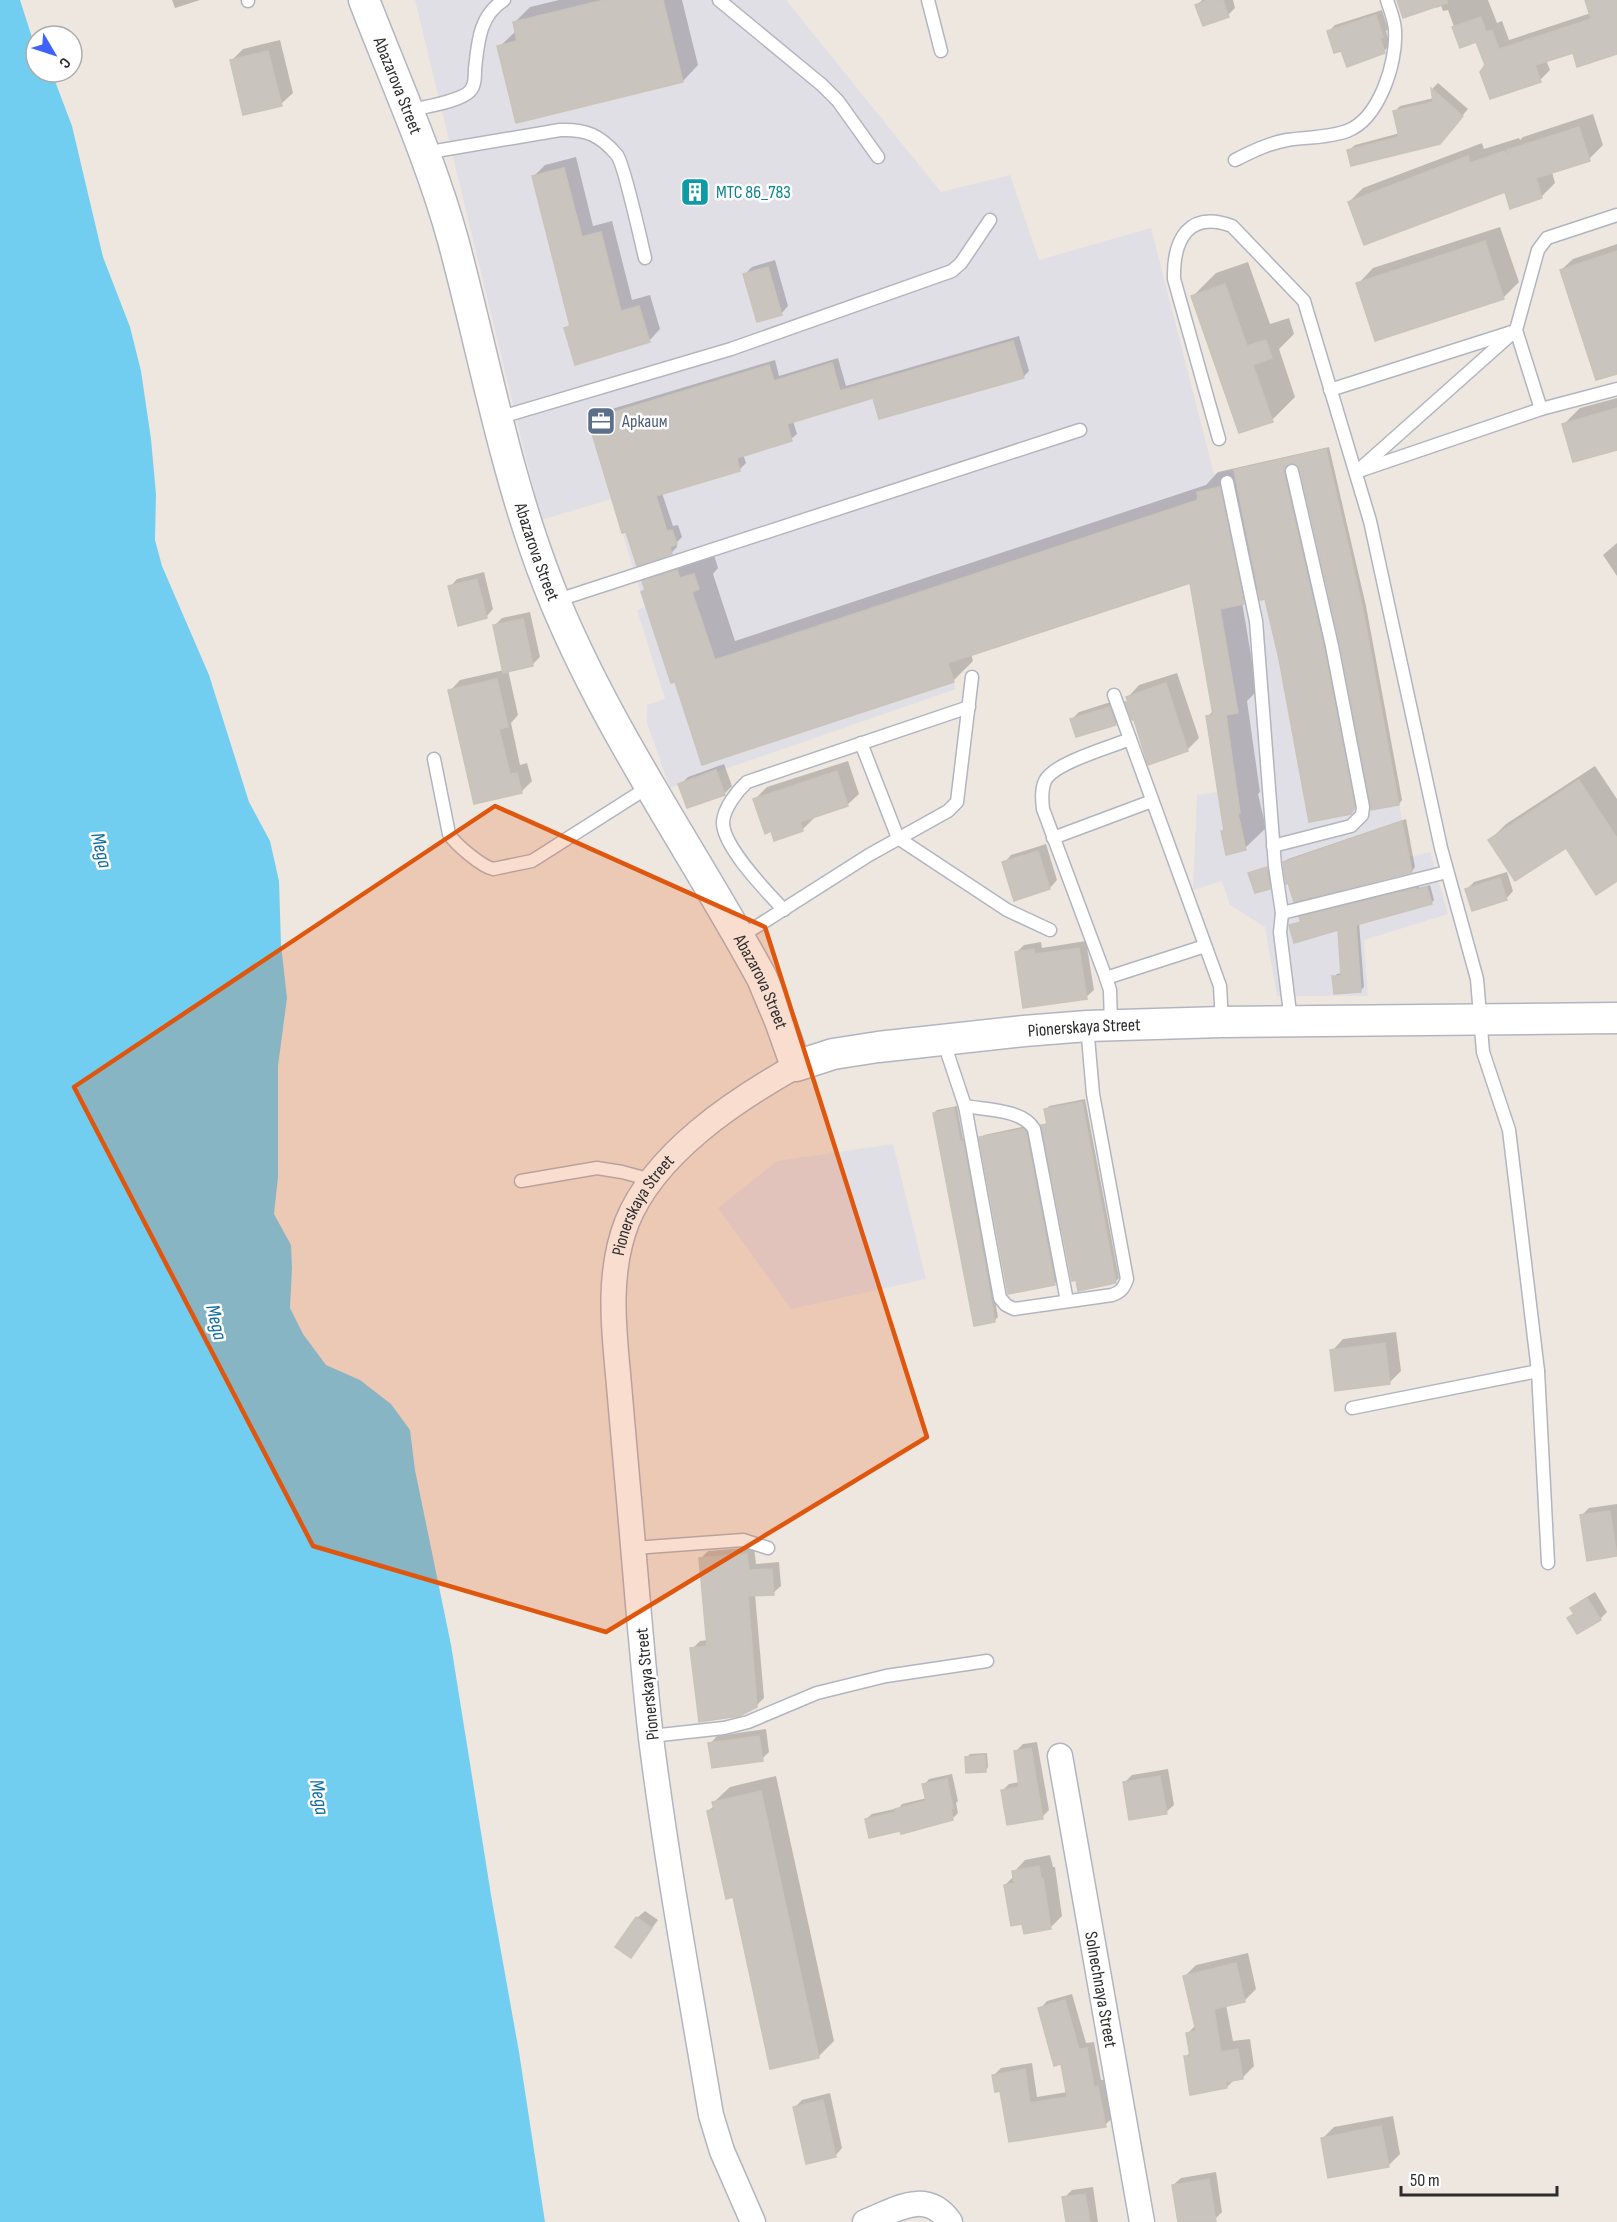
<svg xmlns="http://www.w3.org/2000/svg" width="1617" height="2222" viewBox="0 0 1617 2222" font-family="'Sofia Sans Condensed',sans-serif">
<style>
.industrial{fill:#e1dfe6}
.water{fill:#72cef0}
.shadow{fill:#0003}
.building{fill:#c9c4be;stroke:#c9c3b8;stroke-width:1.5}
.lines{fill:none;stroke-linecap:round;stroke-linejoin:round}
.service-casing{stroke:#b2b5c0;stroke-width:15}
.minor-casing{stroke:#b2b5c0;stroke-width:27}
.tertiary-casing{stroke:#b2b5c0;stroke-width:33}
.service{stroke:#fff;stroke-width:12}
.minor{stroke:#fff;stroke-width:24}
.tertiary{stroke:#fff;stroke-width:30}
.marked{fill:#df570e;fill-opacity:0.2;stroke:#df570e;stroke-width:4.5;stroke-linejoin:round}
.labels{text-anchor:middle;stroke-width:5;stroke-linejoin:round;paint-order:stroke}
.street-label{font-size:18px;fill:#2c2c2c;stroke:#fff}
.culture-label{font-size:18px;fill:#0d838f;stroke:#fff;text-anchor:start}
.service-label{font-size:18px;fill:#4e5e75;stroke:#fff;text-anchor:start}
.water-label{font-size:20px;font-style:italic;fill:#0d6da0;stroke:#fff}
</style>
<rect width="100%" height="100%" fill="#eee7df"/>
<!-- industrial -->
<g class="industrial">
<path d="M415,0H786L941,192L1010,175L1039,260L1151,228L1214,474L1326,449L1363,610L1409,857L1430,852L1448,914L1364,940L1368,996H1277L1265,927L1230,905L1222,881L1193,890L1197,795L1217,792L1206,716L1213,714L1195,612L1213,576L948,663L956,689L670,788L647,723V705L665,699L637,610L645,607L612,499L541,520Z"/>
<path d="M893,1144L926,1279L791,1309L718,1208L777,1161Z"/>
</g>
<!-- water -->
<path class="water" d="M0,0H20L36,50V72H50L55,81L72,126L103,257L130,327L141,371L151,439L156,494L155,540L162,566L209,675L249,802L270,841L279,881L281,945L287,998L278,1066V1177L274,1214L291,1245L292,1268L290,1308L303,1334L326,1365L360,1380L391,1404L410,1430L415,1470L451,1645L492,1901L519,2052L545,2222H0Z"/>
<!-- shadow -->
<g class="shadow">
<path d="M172,0H200L175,8Z"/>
<path d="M559,0H682L698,65L683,81L499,47L516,31L514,23L530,7Z"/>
<path d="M1202,0H1233L1235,8L1228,15L1197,5Z"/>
<path d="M1399,0H1488L1497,23L1502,21L1509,40L1591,13L1587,0H1617V53L1574,51L1546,60L1550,70L1540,80L1487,66L1477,40L1461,46L1448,10L1443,11L1441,6L1436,8L1435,5Z"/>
<path d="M1382,10L1388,29L1386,31L1390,45L1384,51L1342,49L1329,31L1335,25Z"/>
<path d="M280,40L293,93L281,104L231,61L243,49Z"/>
<path d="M1438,83L1468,109L1445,136L1349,150L1355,145L1400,133L1394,112L1400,106L1434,98L1433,88Z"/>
<path d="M1593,114L1603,145L1589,159L1552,172L1555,183L1541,197L1506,190L1349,202L1363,188L1482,143L1484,149L1519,138L1520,140L1523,137Z"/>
<path d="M576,157L593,226L612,221L632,300L650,295L660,329L649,341L566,329L571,323L534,176L545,165Z"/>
<path d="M1500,227L1519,282L1503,298L1358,284L1373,268Z"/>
<path d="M1617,244V372L1561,270L1573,259Z"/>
<path d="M775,260L788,306L781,314L745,274L752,267Z"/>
<path d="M1248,262L1270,324L1289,318L1294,334L1279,349L1295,397L1272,420L1193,296L1216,273Z"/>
<path d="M1019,336L1029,371L1023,377L874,396L793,421L797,434L791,439L743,454L746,463L740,469L662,493L673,526L678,525L682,537L676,543L677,547L671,553L589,420L595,414L775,360L779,376L838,358L846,386Z"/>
<path d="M1617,398V448L1564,424L1580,408Z"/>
<path d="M1329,447L1366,606L1402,800L1399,804L1342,644L1301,468L1294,461L1288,463L1287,469L1327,644L1357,803L1351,813L1281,659L1266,598L1259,587L1242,602L1257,691L1247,701L1260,792L1258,794L1266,828L1245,848L1223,832L1225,829L1208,716L1213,711L1192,581L971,654L973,661L953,681L676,680L642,592L646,588L644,582L664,562L714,555L718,568L713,574L735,641L1206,485L1218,472Z"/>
<path d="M1617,543V576L1603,555Z"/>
<path d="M484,572L493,609L486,617L450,587L457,579Z"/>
<path d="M530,612L540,657L532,665L508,670L518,715L511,723L520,765L527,763L532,781L521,792L450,691L460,680L504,670L494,626L502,618Z"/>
<path d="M1177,673L1199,738L1187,750L1135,718L1127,703L1129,701L1128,697L1139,685Z"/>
<path d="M1117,700L1123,716L1115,724L1072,719L1079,712Z"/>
<path d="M848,761L859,794L847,805L813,816L814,818L802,830L755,799L767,787Z"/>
<path d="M724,764L732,786L725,793L688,807L680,785L688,777Z"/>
<path d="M1595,766L1617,799V879L1566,846L1490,840L1506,824Z"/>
<path d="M1406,819L1415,867L1412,871L1285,862L1288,859Z"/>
<path d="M1046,844L1057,880L1050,888L1015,899L1004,863L1011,855Z"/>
<path d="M1270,867L1273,884L1269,887L1252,874Z"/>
<path d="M1507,872L1513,891L1506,899L1467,889L1474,882Z"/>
<path d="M1430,885L1434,900L1431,903L1359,923L1364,987L1360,991L1334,977L1337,974L1343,973L1340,928L1291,926L1302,920L1301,918L1304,914L1419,886V888Z"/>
<path d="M1086,941L1094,990L1086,997L1016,953L1024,945L1041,942L1042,948Z"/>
<path d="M1085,1099L1119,1278L1115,1282L1043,1125L1048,1122L1046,1110L1049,1106Z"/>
<path d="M957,1106L963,1139L966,1138L998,1317L995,1320L975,1324L934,1113L937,1110Z"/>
<path d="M1026,1126L1029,1129L1058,1280L1055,1283L1009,1292L981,1138L984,1135Z"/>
<path d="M1396,1332L1401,1371L1390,1382L1332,1351L1343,1339Z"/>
<path d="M1617,1504V1554H1616L1581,1516L1589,1508Z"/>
<path d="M754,1547L756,1564L779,1562L781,1586L773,1593L755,1594L764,1698L756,1706L692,1649L700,1641L708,1640L701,1558L708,1551Z"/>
<path d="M1595,1592L1607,1612L1600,1619L1569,1618L1575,1613L1572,1608L1580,1601Z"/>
<path d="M766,1729L769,1752L762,1759L710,1744L717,1736Z"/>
<path d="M1037,1742L1049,1810L1042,1817L1002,1791L1009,1784L1020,1782L1016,1751L1023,1744Z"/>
<path d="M987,1753L988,1767L985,1771L967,1757L970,1754Z"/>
<path d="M1168,1769L1174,1805L1166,1812L1124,1783L1132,1775Z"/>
<path d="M952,1774L958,1801L956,1803L958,1813L953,1818L901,1829L866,1819L872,1814L899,1808L902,1804L927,1798L924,1785L929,1779Z"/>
<path d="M776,1776L834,2041L818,2057L734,1896L708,1811L715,1805L714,1802L730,1787Z"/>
<path d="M1050,1855L1053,1867H1055L1062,1916L1050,1928L1023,1922L1005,1885L1014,1876V1872L1025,1860Z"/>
<path d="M645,1911L658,1920L631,1956L637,1918Z"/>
<path d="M1248,1953L1256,1989L1245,2000L1226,2005L1233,2041L1250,2039L1254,2066L1242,2078L1235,2079L1227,2087L1185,2057L1191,2052L1188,2033L1196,2025L1185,1976L1196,1965Z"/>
<path d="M1072,1994L1086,2043L1094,2042L1101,2080H1105L1112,2118L1105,2125L1010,2141L1001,2089L994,2075L1001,2068L1032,2063L1037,2097L1067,2092L1062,2063L1040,2009L1047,2001Z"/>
<path d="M830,2093L842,2148L835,2156L795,2107L802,2100Z"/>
<path d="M1393,2116L1400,2154L1388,2166L1322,2139L1334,2127Z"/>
<path d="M1216,2172L1222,2212L1215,2219L1179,2222L1173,2185L1181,2178Z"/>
<path d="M1093,2187L1098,2222H1068L1064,2198L1072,2190Z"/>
</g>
<!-- building -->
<g class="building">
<path d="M604,0H663L683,82L516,123L497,46L517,41L513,22Z"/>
<path d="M1208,0H1223L1229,17L1203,26L1195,5Z"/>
<path d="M1397,0H1447V3L1403,18Z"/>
<path d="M1585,0H1617V54L1577,67L1573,53L1535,65L1541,82L1490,99L1480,72L1485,65L1476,42L1460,48L1452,27L1481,17L1486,32L1492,30L1499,49L1591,19Z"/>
<path d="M1376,15L1383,37L1380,38L1385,53L1347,67L1341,51L1334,53L1327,31Z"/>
<path d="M268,51L282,106L243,115L230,60Z"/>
<path d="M1431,88L1463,116L1440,144L1351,166L1347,150L1399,137L1393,111L1433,102Z"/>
<path d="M1579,127L1590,161L1536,178L1542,198L1510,209L1505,192L1364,245L1348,202L1468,156L1470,163L1504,151L1509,156L1507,150Z"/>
<path d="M564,168L582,237L601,232L621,311L639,306L650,342L575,365L564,328L570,326L532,176Z"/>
<path d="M1485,241L1504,299L1375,341L1356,283Z"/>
<path d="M1617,251V374L1596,380L1560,270Z"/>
<path d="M768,267L782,315L757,322L743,274Z"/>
<path d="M1225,284L1247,346L1266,340L1272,358L1253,365L1273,422L1239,433L1191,296Z"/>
<path d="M1013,341L1024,378L879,419L873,398L787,424L792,441L737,458L740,471L656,496L667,531L672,530L677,544L670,547L672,554L637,566L626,532L622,533L588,420L769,365L774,381L832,363L840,391Z"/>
<path d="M1617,408V450L1573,462L1562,424Z"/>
<path d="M1326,449L1363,610L1399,805L1371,810L1340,644L1300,469L1298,465L1291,463L1286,465L1284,473L1324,648L1355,807L1351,814L1309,822L1279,659L1265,599L1260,600L1234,470Z"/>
<path d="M1220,487L1244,604L1220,609L1238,713L1226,715L1240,813L1238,814L1246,850L1226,855L1221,831H1224L1206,716L1213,715L1190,583L948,663L954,682L702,765L675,682L671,683L641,592L645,590L642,581L677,570L680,578L694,574L699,589L692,592L715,660L1198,500L1197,492Z"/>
<path d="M477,579L487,618L458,626L448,586Z"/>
<path d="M523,619L533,666L503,673L493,625Z"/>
<path d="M497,679L508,727L499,729L510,774L517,773L522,793L474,804L448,690Z"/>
<path d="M1166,683L1188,751L1148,765L1134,720H1132L1125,702H1128L1126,697Z"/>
<path d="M1110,707L1116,725L1076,737L1070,719Z"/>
<path d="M716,770L725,795L687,808L678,784Z"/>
<path d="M837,771L848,806L800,822L803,831L774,841L771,831L765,834L753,799Z"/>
<path d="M1579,780L1617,838V881L1596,895L1566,848L1515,881L1488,840Z"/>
<path d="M1402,821L1412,872L1294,902L1288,883L1286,884L1283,862Z"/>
<path d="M1038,851L1050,889L1014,901L1002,862Z"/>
<path d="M1267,867L1270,889L1255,893L1248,873Z"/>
<path d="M1500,878L1507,900L1472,911L1465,889Z"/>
<path d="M1427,887L1432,904L1356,925L1361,992L1334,994L1332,976H1341L1338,930L1294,943L1289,925L1301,922L1299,917L1416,888V890Z"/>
<path d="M1079,948L1087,999L1023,1008L1015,952L1034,949L1035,954Z"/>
<path d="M1082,1102L1116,1283L1078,1291L1076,1280L1072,1281L1041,1125L1047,1124L1044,1109Z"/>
<path d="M954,1108L960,1141H963L995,1322L974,1326L933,1113Z"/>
<path d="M1023,1129L1026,1133L1055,1285L1008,1294L979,1137Z"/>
<path d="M1385,1343L1390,1384L1335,1391L1330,1350Z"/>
<path d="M1610,1511L1617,1556L1587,1561L1580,1515Z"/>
<path d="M747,1554L749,1570L772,1569L774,1595L748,1596L757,1707L739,1716L699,1722L690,1648L707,1646L699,1558Z"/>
<path d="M1587,1598L1601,1620L1577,1634L1567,1618L1574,1614L1570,1608Z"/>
<path d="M759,1736L763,1761L712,1768L708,1743Z"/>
<path d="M1031,1748L1043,1819L1007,1825L1001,1790L1019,1787L1014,1751Z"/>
<path d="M985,1755L986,1772L966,1773L965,1757Z"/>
<path d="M1160,1776L1167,1814L1129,1820L1123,1782Z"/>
<path d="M947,1779L953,1808L951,1809L953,1820L901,1834L900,1831L869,1838L865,1819L896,1812L895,1809L926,1801L922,1784Z"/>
<path d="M761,1791L819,2058L770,2069L733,1897L726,1899L707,1811L714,1809L712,1802Z"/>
<path d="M1039,1866L1041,1878H1043L1051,1929L1024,1934L1022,1924L1011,1926L1004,1885L1014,1883L1012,1871Z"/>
<path d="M636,1917L652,1928L631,1958L615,1947Z"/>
<path d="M1236,1963L1245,2002L1214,2009L1221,2052L1238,2049L1243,2079L1226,2082L1227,2088L1190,2095L1184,2056H1190L1186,2033L1196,2031L1183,1976Z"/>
<path d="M1065,2000L1079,2049L1087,2048L1094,2087L1098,2086L1106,2127L1009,2142L1000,2091L995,2092L992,2075L1025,2069L1030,2103L1067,2097L1061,2064L1054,2066L1038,2008Z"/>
<path d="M823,2100L836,2157L806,2164L793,2107Z"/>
<path d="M1381,2126L1389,2167L1328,2178L1321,2138Z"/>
<path d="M1209,2179L1216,2222H1178L1172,2185Z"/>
<path d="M1085,2194L1090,2222H1066L1062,2197Z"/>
</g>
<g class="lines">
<!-- service casing -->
<g class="service-casing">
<g id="service">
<path d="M248,0V1"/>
<path d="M719,0L822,85L838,101L878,157"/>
<path d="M928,0L941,51"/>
<path d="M408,111C422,107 460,102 470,91C475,86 475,77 475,69C478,42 479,16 504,0"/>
<path d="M424,153L560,130C586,129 600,135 617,155C624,164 641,241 645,258"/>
<path d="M1235,160C1251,152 1269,143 1287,140C1306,137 1328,138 1347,131C1379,119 1397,63 1395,31C1395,21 1390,10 1387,0"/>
<path d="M1330,390L1512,332"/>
<path d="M1541,409L1516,330L1538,250L1547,238L1617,215"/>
<path d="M498,418L731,349L952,271L961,263L990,220"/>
<path d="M1219,439L1174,279C1173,239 1189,210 1232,226L1304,301L1370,521L1441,848L1477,979L1483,1052L1509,1130L1538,1371L1548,1563"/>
<path d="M1362,467L1516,330"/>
<path d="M1356,472L1541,409L1617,389"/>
<path d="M1227,482L1256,621L1275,866L1282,913L1280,932L1291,1021"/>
<path d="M555,601L1080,430"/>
<path d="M1114,695L1220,986L1222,1022"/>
<path d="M861,743L898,838L1007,910L1050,930"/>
<path d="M434,759L449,834C455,844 481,866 493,869L532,861L650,786"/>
<path d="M1053,838L1152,801"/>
<path d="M1273,846L1351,826L1362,815L1363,807L1332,646L1292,471"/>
<path d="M784,910C767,892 722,846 723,822C724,808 737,791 747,782L969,707"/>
<path d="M1282,913L1447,872"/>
<path d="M740,937L869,855L948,811L957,802L972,677"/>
<path d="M1106,978L1205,946"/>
<path d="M1111,1025L1110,990L1106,978L1043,809C1042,800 1041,790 1045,781C1053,763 1111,747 1130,739"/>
<path d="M943,1040L965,1106L1000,1298L1006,1305L1014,1309L1112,1295C1121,1292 1124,1288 1127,1279L1093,1094L1087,1026"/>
<path d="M965,1106C986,1110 1022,1109 1034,1129L1067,1301"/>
<path d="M521,1181L597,1168L622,1172L652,1180"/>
<path d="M1352,1408L1538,1371"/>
<path d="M634,1548L743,1540L768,1548"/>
<path d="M651,1736L724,1728L748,1722L817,1693L886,1676L987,1661"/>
</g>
</g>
<!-- minor casing -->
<g class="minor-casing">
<g id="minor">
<path id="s1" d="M1060,1756L1142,2222"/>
<path id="s2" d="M753,2222L722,2151L711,2115C690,1990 667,1864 651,1738C641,1651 635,1564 627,1477C624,1443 621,1408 618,1374C613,1323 608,1271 627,1222C655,1153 734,1101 796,1066"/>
<path d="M865,2222C896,2210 926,2188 950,2222"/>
</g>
</g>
<!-- tertiary casing -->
<g class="tertiary-casing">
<g id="tertiary">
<path id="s3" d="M364,0C394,78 431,160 453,240C484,355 505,474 548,584C602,723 691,847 762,978L780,1021L796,1066L833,1054L878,1047L1024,1031L1087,1026L1222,1022L1617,1018"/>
</g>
</g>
<!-- service -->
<use href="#service" class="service"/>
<!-- minor -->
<use href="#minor" class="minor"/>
<!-- tertiary -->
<use href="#tertiary" class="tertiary"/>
</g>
<!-- marked area -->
<path class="marked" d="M495,806L765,927L927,1437L606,1632L313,1546L74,1087Z"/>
<!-- icons -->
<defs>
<g id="building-square" transform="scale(1.5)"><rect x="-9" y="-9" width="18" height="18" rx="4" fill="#0f9aa8" stroke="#fff"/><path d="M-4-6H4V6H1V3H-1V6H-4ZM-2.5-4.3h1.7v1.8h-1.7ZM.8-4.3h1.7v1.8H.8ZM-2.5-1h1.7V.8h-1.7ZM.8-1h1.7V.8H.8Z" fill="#fff"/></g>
<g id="office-square" transform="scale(1.5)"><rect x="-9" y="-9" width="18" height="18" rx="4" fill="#5c6f8a" stroke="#fff"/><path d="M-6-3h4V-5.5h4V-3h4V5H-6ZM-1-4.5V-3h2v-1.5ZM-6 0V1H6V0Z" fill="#fff"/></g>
</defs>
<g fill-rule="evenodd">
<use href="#building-square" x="695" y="192"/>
<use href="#office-square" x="601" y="421"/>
</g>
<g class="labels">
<!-- street labels -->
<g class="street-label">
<text dy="6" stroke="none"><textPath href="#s3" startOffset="92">Abazarova Street</textPath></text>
<text dy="6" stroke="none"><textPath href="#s3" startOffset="579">Abazarova Street</textPath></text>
<text dy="6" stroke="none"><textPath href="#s3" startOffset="1065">Abazarova Street</textPath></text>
<text dy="6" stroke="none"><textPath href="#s3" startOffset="1448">Pionerskaya Street</textPath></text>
<text dy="6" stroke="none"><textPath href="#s2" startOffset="1038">Pionerskaya Street</textPath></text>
<text transform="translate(647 1684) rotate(-96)" y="6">Pionerskaya Street</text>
<text dy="6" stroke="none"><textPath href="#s1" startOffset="237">Solnechnaya Street</textPath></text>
</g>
<!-- culture labels -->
<g class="culture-label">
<text x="716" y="198">МТС 86_783</text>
</g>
<!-- service labels -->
<g class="service-label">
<text x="622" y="427">Аркаим</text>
</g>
<!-- water labels -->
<g class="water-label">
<text transform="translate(102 850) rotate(76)" y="7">Mega</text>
<text transform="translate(217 1322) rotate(76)" y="7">Mega</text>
<text transform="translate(320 1797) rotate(80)" y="7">Mega</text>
</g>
</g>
<!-- north arrow -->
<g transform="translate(54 54) rotate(129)"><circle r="28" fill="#ffffff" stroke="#ababab" stroke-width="1.5"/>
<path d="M0-4.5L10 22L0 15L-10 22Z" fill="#3e62fb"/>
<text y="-9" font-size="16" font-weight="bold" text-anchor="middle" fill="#2c2c2c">С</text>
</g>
<!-- scale -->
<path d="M1401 2186v9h156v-9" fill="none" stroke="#2c2c2c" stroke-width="3"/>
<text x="1410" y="2186" font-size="18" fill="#2c2c2c" stroke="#ffffff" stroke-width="4.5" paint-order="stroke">50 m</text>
</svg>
